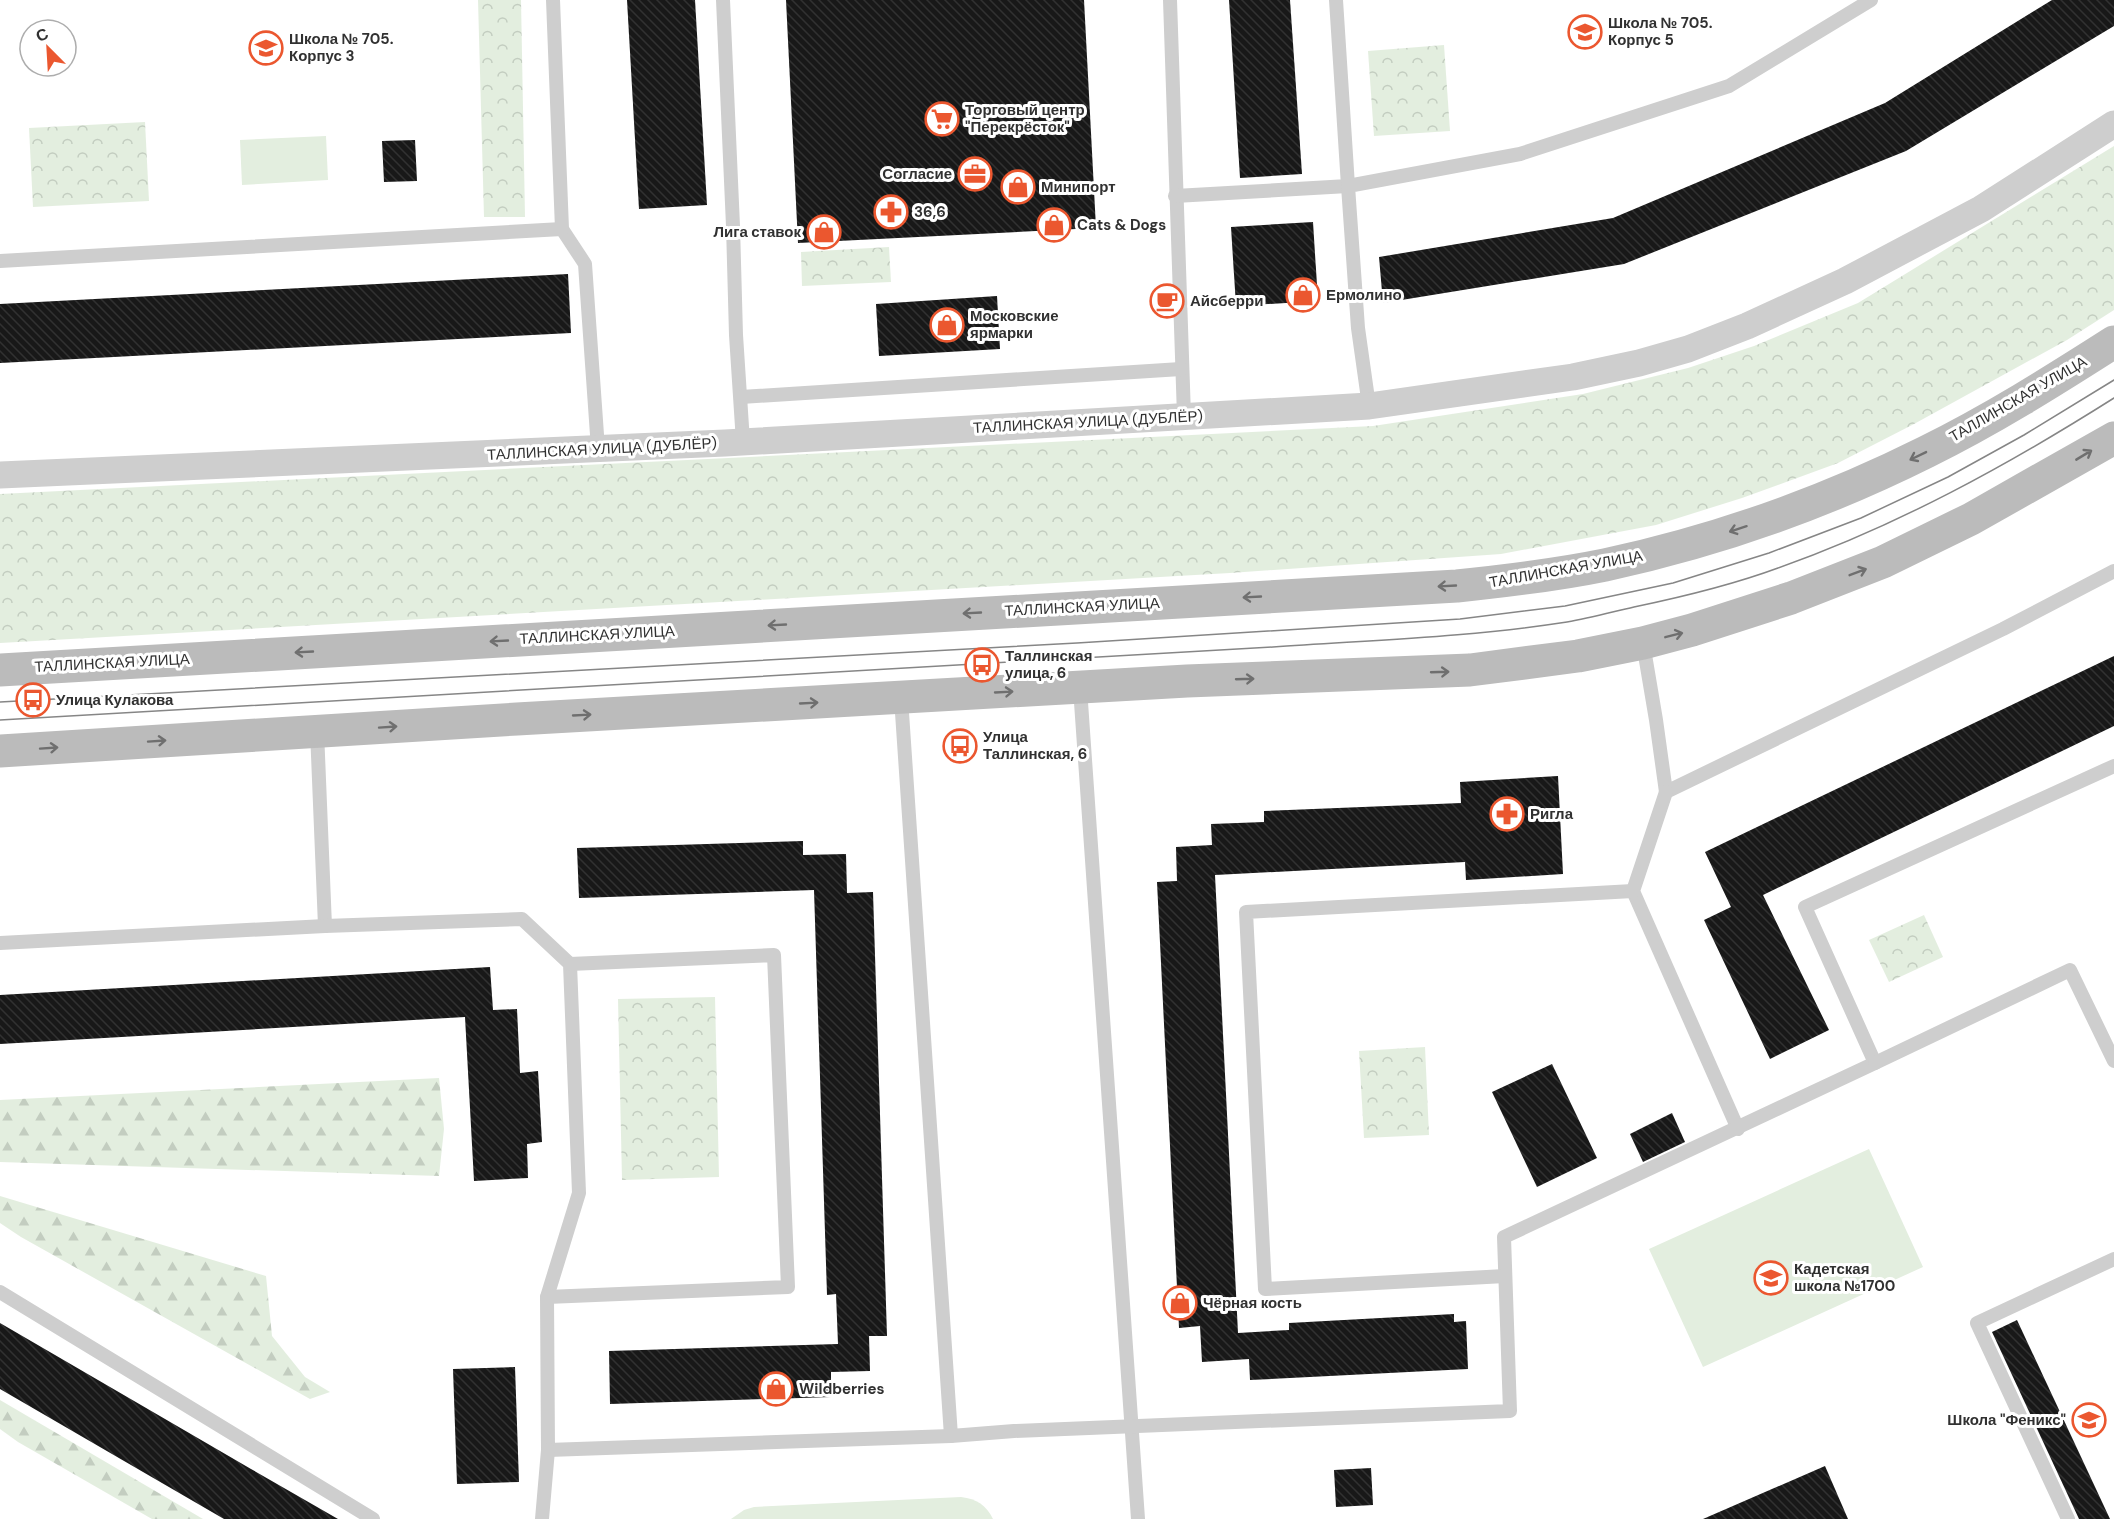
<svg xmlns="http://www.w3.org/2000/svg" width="2114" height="1519" viewBox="0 0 2114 1519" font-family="'DM Sans',sans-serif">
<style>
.forest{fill:url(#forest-firs)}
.park{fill:url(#park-crowns)}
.pitch{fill:#e3eedf}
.building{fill:url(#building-back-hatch)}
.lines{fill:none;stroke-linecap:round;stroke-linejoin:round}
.service{stroke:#cecece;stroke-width:14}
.minor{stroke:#cecece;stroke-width:27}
.secondary{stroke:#bbb;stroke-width:33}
.tram{stroke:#868686;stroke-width:1.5}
.oneway{stroke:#6f6f6f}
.labels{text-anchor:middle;stroke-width:6;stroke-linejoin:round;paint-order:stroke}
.poi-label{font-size:15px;font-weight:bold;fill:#313131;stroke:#fff;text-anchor:start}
.street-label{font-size:15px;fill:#313131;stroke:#fff}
</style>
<defs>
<pattern id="forest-firs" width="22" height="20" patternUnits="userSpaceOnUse" patternTransform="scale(1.5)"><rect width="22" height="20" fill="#e3eedf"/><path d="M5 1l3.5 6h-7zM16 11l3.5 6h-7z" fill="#c3cdc0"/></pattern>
<pattern id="park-crowns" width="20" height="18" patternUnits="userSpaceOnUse" patternTransform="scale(1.5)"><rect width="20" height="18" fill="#e3eedf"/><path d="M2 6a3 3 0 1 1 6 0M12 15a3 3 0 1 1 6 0" fill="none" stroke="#c3cdc0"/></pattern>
<pattern id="building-back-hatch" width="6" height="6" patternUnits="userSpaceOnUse" patternTransform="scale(1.5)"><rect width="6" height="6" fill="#181818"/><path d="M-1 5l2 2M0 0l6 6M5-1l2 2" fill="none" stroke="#313131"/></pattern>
</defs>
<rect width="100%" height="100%" fill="#fff"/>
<!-- forest -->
<g class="forest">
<path d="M439,1078L444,1129L439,1176L0,1162V1100Z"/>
<path d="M0,1196L266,1276L272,1336L305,1377L330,1392L310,1399L21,1237L0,1223Z"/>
<path d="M0,1400L203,1519H152L18,1442L0,1429Z"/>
</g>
<!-- park -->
<g class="park">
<path d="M478,0H521L525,217H484Z"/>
<path d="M1444,45L1450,131L1374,136L1368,51Z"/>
<path d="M145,122L149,201L33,207L29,128Z"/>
<path d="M2114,146V310L2067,340L1914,424L1838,463L1742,498L1656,525L1501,554L1230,573L0,643V494L1373,426L1583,394L1688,368L1754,346L1858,303Z"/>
<path d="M889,247L891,282L802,286L801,252Z"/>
<path d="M1924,915L1943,957L1889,982L1869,940Z"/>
<path d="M715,997L719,1177L622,1180L618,999Z"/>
<path d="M1425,1047L1429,1135L1364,1138L1359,1051Z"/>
</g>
<!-- pitch -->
<g class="pitch">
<path d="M326,136L328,180L242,185L240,140Z"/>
<path d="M1869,1149L1923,1267L1703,1367L1649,1249Z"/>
<path d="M961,1497C977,1499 986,1505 993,1519H731L744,1510L754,1507Z"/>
</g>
<!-- building -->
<g class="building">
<path d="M627,0H695L707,205L639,209Z"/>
<path d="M786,0H1084L1096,228L798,243Z"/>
<path d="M1229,0H1290L1302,174L1240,178Z"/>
<path d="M2052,0H2114V26L1906,151L1624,264L1383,303L1379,257L1613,218L1885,103Z"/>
<path d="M415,140L417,181L384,182L382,141Z"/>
<path d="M1313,222L1318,301L1236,306L1231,227Z"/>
<path d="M568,274L571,333L0,363V304Z"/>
<path d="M997,296L1000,349L879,356L876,304Z"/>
<path d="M2114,656V726L1763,895L1829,1030L1770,1059L1704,920L1731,907L1705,852Z"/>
<path d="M1558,776L1563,874L1466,880L1465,862L1215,875L1238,1333L1289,1330V1323L1454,1314V1322L1466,1321L1468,1369L1250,1380L1249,1359L1202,1362L1200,1326L1179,1328L1157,882L1177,881L1176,847L1212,845L1211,824L1264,822V811L1461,803L1460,782Z"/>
<path d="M803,841V855L846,854L847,893L873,892L887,1336H869L870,1371L831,1372V1397L610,1404L609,1351L838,1344L836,1294L827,1295L814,890L579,898L577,848Z"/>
<path d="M490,967L493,1010L517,1009L520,1073L538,1071L542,1142L527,1144L528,1178L474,1181L465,1017L0,1044V995Z"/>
<path d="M1552,1064L1597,1158L1537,1187L1492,1092Z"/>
<path d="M1672,1113L1685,1142L1643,1162L1630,1134Z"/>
<path d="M2017,1320L2110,1519H2079L1992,1332Z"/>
<path d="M0,1323L251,1469L338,1519H224L0,1389Z"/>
<path d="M515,1367L519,1482L457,1484L453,1369Z"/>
<path d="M1825,1466L1848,1519H1703Z"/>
<path d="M1371,1468L1373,1505L1336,1507L1334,1470Z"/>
</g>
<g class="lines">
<!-- service -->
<g class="service">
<path d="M553,0L562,229L585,264L598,449"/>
<path d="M723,0L733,226L736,335L743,442"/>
<path d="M1170,0L1184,416"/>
<path d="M1175,196L1348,186L1336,0"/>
<path d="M0,261L562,229"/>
<path d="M741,397L1181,369"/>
<path d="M1369,406L1358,328L1348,186L1520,154L1729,86L1871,0"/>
<path d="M1643,643L1656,720L1666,792L2003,629L2114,571"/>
<path d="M1080,688L1138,1519"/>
<path d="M901,698L951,1436"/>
<path d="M317,731L325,926"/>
<path d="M1666,792L1633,891L1738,1129"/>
<path d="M0,943L325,926L522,919L570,964L579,1193L547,1297"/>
<path d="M570,964L774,955L788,1287L547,1297L548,1450L951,1436L1014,1431L1510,1411L1504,1237L1875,1063L1805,907L2114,766"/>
<path d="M1875,1063L2070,970L2114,1061"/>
<path d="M1505,1276L1265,1289L1246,912L1633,891"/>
<path d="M0,1292L373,1519"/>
<path d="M542,1519L548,1450"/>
<path d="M2068,1519L1977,1323L2114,1259"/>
</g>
<!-- minor -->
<path class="minor" d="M0,475L725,443L1369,406L1573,377L1639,363L1688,349L1747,326L1845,281L1981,209L2114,124"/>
<!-- secondary -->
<g class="secondary">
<path d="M0,670L1457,586C1506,581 1556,575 1605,565C1716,541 1824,503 1926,452C1991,420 2053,381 2114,342"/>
<path d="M0,751L517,719L1187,681L1470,670L1578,656L1643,643L1692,630L1791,598L1883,562L1971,519L2114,438"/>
</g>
<!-- tram -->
<g class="tram">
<path d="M0,702L1077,643L1460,619L1565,606L1673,583L1769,553L1861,518L1948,477L2024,435L2114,380"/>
<path d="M0,720L1273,647C1371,640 1470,637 1567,622C1590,618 1612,612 1634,607C1682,597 1732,585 1778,568C1897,526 2008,465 2114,398"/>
</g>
</g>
<!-- one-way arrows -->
<defs><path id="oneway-shaft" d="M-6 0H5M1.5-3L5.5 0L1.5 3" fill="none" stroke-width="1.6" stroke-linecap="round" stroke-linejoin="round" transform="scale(1.5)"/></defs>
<g class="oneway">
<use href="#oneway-shaft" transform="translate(2084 455) rotate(-31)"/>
<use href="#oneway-shaft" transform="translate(1918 456) rotate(154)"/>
<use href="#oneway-shaft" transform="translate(1738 529) rotate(162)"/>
<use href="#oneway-shaft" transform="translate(1858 572) rotate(-21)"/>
<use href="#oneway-shaft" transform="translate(1447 586) rotate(177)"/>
<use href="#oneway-shaft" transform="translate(1252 597) rotate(177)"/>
<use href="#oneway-shaft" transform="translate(972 613) rotate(177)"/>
<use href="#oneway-shaft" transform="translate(777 625) rotate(177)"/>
<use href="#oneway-shaft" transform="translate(1674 635) rotate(-14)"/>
<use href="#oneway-shaft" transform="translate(499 641) rotate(177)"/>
<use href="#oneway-shaft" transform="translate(304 652) rotate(177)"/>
<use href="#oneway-shaft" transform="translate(1440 672) rotate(-2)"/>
<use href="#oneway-shaft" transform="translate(1245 679) rotate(-2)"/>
<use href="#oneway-shaft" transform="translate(1004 692) rotate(-3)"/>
<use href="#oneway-shaft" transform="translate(809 703) rotate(-3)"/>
<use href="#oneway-shaft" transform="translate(582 715) rotate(-3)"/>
<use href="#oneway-shaft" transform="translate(388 727) rotate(-4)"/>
<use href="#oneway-shaft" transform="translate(157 741) rotate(-4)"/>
<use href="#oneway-shaft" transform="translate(49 748) rotate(-4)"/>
</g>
<!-- icons -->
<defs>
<g id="school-ring" transform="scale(1.725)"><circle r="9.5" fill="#fff" stroke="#eb572f" stroke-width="1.5"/><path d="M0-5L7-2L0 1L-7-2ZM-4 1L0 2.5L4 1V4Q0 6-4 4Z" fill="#eb572f"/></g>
<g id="supermarket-ring" transform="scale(1.725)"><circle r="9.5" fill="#fff" stroke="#eb572f" stroke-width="1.5"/><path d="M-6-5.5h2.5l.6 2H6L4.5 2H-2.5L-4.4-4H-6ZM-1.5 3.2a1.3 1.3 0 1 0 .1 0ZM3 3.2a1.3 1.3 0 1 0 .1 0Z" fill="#eb572f"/></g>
<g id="office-ring" transform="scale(1.725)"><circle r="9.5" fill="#fff" stroke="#eb572f" stroke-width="1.5"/><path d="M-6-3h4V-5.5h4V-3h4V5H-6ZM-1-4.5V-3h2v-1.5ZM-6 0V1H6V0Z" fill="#eb572f"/></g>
<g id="shop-ring" transform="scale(1.725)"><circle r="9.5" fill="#fff" stroke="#eb572f" stroke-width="1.5"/><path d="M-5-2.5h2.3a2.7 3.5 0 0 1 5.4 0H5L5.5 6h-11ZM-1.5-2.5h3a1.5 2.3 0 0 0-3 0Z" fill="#eb572f"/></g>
<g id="pharmacy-ring" transform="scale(1.725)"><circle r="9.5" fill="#fff" stroke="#eb572f" stroke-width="1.5"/><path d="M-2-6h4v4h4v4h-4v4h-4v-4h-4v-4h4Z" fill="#eb572f"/></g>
<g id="cafe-ring" transform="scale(1.725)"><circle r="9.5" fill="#fff" stroke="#eb572f" stroke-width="1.5"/><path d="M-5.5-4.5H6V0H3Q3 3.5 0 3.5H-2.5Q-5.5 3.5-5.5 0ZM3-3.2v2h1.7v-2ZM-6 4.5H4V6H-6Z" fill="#eb572f"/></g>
<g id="bus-ring" transform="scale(1.725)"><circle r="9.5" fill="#fff" stroke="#eb572f" stroke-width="1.5"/><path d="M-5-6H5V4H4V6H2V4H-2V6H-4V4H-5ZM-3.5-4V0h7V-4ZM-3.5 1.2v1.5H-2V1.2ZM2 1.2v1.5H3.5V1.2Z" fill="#eb572f"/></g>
</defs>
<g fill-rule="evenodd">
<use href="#school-ring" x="1585" y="32"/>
<use href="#school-ring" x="266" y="48"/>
<use href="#supermarket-ring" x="942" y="119"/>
<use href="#office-ring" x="975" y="174"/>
<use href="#shop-ring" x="1018" y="187"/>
<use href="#pharmacy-ring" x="891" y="212"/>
<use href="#shop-ring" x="1054" y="225"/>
<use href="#shop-ring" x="824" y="232"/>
<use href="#shop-ring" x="1303" y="295"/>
<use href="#cafe-ring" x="1167" y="301"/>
<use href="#shop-ring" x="947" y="325"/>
<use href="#bus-ring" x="982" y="665"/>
<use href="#bus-ring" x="33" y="700"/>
<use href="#bus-ring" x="960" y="746"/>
<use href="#pharmacy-ring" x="1507" y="814"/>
<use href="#school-ring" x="1771" y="1278"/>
<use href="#shop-ring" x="1180" y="1303"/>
<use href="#shop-ring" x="776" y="1389"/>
<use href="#school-ring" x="2089" y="1420"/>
</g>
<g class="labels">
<!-- poi labels -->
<g class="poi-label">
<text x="1608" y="28">Школа № 705.<tspan x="1608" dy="17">Корпус 5</tspan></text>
<text x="289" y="44">Школа № 705.<tspan x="289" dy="17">Корпус 3</tspan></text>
<text x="965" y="115">Торговый центр<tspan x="965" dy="17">"Перекрёсток"</tspan></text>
<text x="952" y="179" text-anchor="end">Согласие</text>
<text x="1041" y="192">Минипорт</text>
<text x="914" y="217">36,6</text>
<text x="1077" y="230">Cats &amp; Dogs</text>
<text x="801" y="237" text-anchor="end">Лига ставок</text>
<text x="1326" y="300">Ермолино</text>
<text x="1190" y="306">Айсберри</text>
<text x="970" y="321">Московские<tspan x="970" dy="17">ярмарки</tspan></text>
<text x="1005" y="661">Таллинская<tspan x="1005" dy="17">улица, 6</tspan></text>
<text x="56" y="705">Улица Кулакова</text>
<text x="983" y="742">Улица<tspan x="983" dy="17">Таллинская, 6</tspan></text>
<text x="1530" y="819">Ригла</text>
<text x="1794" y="1274">Кадетская<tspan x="1794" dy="17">школа №1700</tspan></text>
<text x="1203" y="1308">Чёрная кость</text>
<text x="799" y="1394">Wildberries</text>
<text x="2066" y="1425" text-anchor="end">Школа "Феникс"</text>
</g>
<!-- street labels -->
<g class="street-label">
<text transform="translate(2018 399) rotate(-30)" y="5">ТАЛЛИНСКАЯ УЛИЦА</text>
<text transform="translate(1088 422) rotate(-3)" y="5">ТАЛЛИНСКАЯ УЛИЦА (ДУБЛЁР)</text>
<text transform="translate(602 449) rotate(-3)" y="5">ТАЛЛИНСКАЯ УЛИЦА (ДУБЛЁР)</text>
<text transform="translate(1566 569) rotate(-10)" y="5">ТАЛЛИНСКАЯ УЛИЦА</text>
<text transform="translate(1082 607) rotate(-3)" y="5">ТАЛЛИНСКАЯ УЛИЦА</text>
<text transform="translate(597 635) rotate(-3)" y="5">ТАЛЛИНСКАЯ УЛИЦА</text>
<text transform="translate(112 663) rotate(-3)" y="5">ТАЛЛИНСКАЯ УЛИЦА</text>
</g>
</g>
<!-- north arrow -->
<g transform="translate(48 48) rotate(336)"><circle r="28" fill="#ffffff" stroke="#adadad" stroke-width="1.5"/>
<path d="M0-4.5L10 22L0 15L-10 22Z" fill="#eb572f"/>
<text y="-9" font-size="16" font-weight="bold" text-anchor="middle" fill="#313131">С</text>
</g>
</svg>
